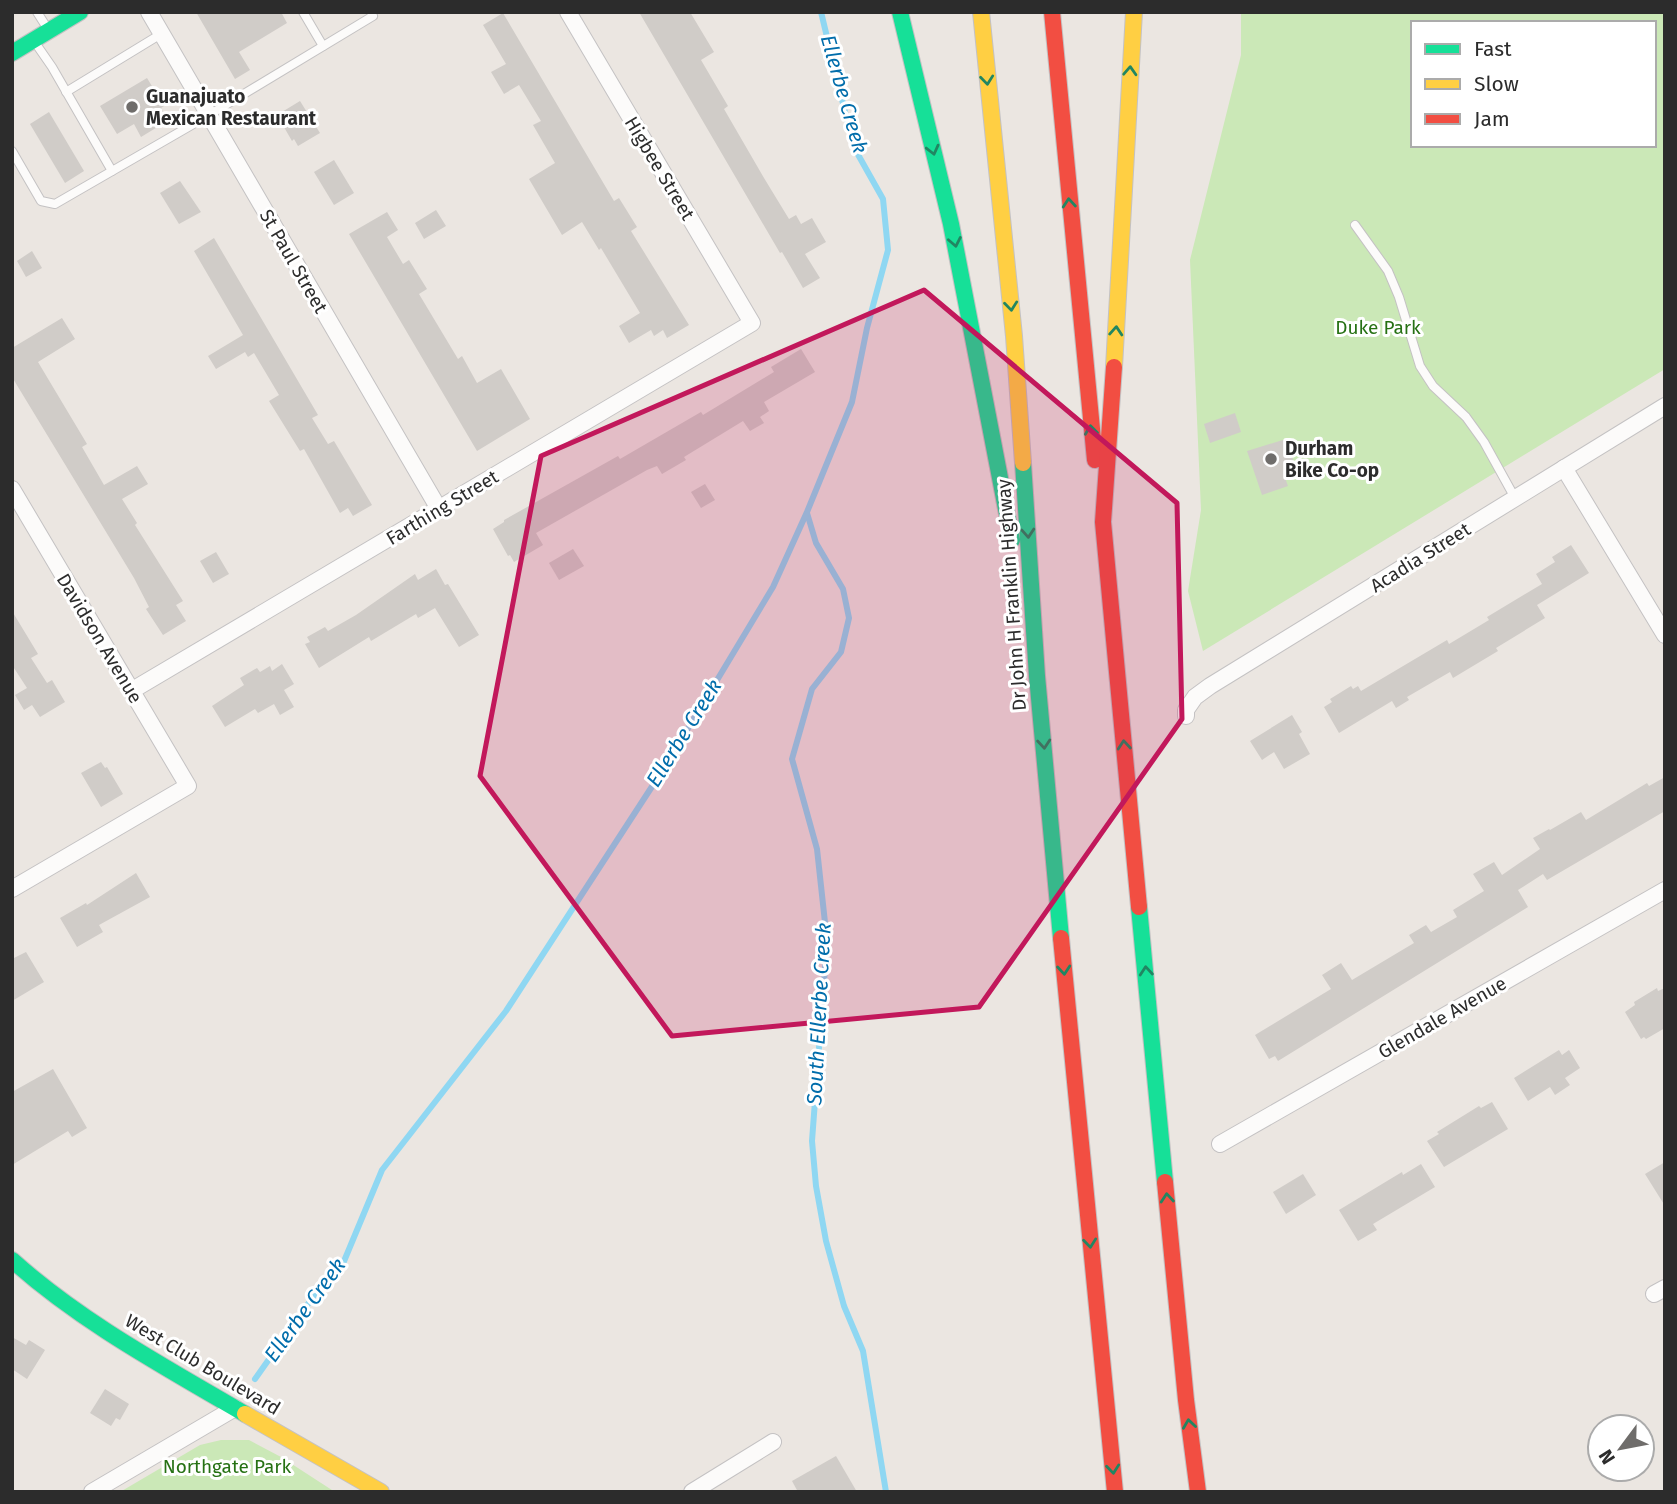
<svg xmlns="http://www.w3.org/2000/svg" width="1677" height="1504" viewBox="0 0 1677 1504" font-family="'Fira Sans',sans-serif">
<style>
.green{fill:#cbe8b7;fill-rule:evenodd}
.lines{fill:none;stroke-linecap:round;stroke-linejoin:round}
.stream{stroke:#8fd7f2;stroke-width:6}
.building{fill:#d0ccc8}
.lane-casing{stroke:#c4c2c3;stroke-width:10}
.street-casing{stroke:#c4c2c3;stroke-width:18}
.fast-casing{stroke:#c4c2c3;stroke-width:18}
.slow-casing{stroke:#c4c2c3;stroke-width:18}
.jam-casing{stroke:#c4c2c3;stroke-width:18}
.lane{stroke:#fcfbfa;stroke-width:8}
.street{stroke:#fcfbfa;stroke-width:16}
.fast{stroke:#16e098;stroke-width:16}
.slow{stroke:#ffcf43;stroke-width:16}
.jam{stroke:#f24e42;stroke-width:16}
.oneway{stroke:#218662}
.marked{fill:#c2185b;fill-opacity:0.2;stroke:#c2185b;stroke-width:5;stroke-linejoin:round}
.poi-dot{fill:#6f6d6b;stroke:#fff;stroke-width:2.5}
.labels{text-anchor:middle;stroke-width:6;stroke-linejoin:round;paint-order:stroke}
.poi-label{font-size:19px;font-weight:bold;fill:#2c2c2c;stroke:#fff;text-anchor:start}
.street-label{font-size:19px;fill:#2c2c2c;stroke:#fff}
.park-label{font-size:19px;fill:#267114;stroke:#fff}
.water-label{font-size:21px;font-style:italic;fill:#016dab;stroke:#fff}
</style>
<rect width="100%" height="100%" fill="#ebe6e1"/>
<!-- green -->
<g class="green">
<path d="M1241,12H1665V369L1203,651L1188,591L1201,510L1190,260L1241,55ZM1413,23H1654V145H1413Z"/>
<path d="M221,1440H249L281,1457L335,1492H120L200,1445Z"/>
</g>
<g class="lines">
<!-- stream -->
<g class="stream">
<path d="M807,513L816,543L843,589L849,618L841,652L812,689L792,759L817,849L827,941L812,1141L816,1186L826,1241L844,1306L863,1351L886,1492"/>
<path d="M255,1379L320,1287L342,1266L382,1170L506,1011L666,765L773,587L807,512L852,402L867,328L888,250L883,199L856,151L846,116L821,12"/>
</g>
</g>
<!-- building -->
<g class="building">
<path d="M196,12H281L287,23L239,52L250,70L235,79Z"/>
<path d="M639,12H690L714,52L701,60L728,106L724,109L764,178L789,219L796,215L801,224L812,218L826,242L805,254L820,278L803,288L782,252L780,253Z"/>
<path d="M503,13L614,201L619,198L637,227L631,231L689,325L667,338L663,330L654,336L651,330L629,343L619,326L640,313L601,248L599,250L582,222L562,235L529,179L555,163L533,125L541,121L519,85L504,94L491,72L506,64L483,25Z"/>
<path d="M147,78L164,106L161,108L169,120L141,137L134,124L117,134L100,106Z"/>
<path d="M300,101L320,133L298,146L294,139L292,141L277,115Z"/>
<path d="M49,112L84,171L65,183L30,124Z"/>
<path d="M334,160L354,193L334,205L314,172Z"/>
<path d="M180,181L201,212L179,224L160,193Z"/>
<path d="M436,210L446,226L424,239L415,223Z"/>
<path d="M387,212L398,230L387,237L403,264L409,260L427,289L419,294L458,359L462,356L477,383L501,369L530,419L477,451L349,234Z"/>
<path d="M214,238L318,415L312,418L328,444L334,441L372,505L353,516L348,508L340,513L304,449L300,451L269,401L279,395L254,353L248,357L245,352L216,369L208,356L243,335L194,251Z"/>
<path d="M32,251L42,268L26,277L17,261Z"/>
<path d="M62,318L75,339L38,362L87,444L82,447L104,485L137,466L148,484L122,499L137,523L135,525L183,601L176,605L186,621L163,635L146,609L149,607L134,578L12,377V348Z"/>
<path d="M801,349L815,372L764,402L769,411L760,417L764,423L750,431L743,421L684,457L686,460L662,474L657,466L647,470L536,533L543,545L514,562L510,555L508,556L493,529L504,522V520L618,456L620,459L701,412L703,415L774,372L771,367Z"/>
<path d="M1235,413L1241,432L1210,443L1204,424Z"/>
<path d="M1286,439L1297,471L1284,475L1288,486L1262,495L1247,451Z"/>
<path d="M705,484L715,500L701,508L691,492Z"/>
<path d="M1571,545L1589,573L1537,605L1545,618L1496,648L1498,651L1453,678L1450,672L1407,697L1409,700L1396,708L1392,701L1339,733L1324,707L1332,702L1330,699L1351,686L1353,689L1358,686L1361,691L1447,640L1449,644L1489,620L1487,617L1542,584L1536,574L1555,562L1552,557Z"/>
<path d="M573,549L584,566L559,580L549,563Z"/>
<path d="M216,552L229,574L213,583L200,561Z"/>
<path d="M436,569L445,585L448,584L479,635L459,647L435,608L418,618L416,614L371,641L369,637L319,668L305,644L310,642L307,637L325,627L328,631L356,615L415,574L418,580Z"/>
<path d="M12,611L38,654L31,658L47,683L52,680L65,702L40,717L32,705L24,710L15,695L27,688L12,665Z"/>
<path d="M282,664L294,684L284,690L294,707L280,715L274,704L258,713L255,709L225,727L212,706L244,685L240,678L257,668L260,672L270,666L272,671Z"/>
<path d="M1292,715L1302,732L1299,734L1310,754L1284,769L1274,752L1262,760L1250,741Z"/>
<path d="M101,762L105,768L107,767L123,794L101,807L81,773Z"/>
<path d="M1665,777V811L1547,880L1543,874L1518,890L1528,907L1278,1061L1275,1056L1269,1059L1255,1035L1331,989L1322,975L1341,963L1352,980L1414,943L1409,935L1426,925L1431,932L1457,917L1453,910L1484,891L1473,874L1494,862L1502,875L1540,849L1533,838L1549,829L1550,830L1581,812L1586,820L1647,783L1649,786Z"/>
<path d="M136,873L150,897L99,925L103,932L77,947L60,918L86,903L87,905Z"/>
<path d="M26,952L44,982L12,1001V959Z"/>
<path d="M1657,988L1658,991L1665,988V1028L1646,1039L1644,1037L1641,1039L1625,1012L1635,1005L1634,1002Z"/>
<path d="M1559,1050L1562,1055L1569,1050L1580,1068L1565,1078L1570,1085L1555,1095L1550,1087L1528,1101L1514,1078Z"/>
<path d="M53,1069L87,1128L72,1137L68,1131L12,1165V1092Z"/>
<path d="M1492,1102L1508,1129L1444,1167L1427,1141L1439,1134L1437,1132L1479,1106L1481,1108Z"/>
<path d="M1665,1162V1206L1645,1174Z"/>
<path d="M1421,1164L1435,1187L1373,1224L1377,1230L1358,1241L1339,1210L1402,1172L1403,1175Z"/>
<path d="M1303,1174L1316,1195L1286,1214L1273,1192Z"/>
<path d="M12,1337L26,1345L29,1340L45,1350L27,1379L12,1369Z"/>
<path d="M105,1389L129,1404L120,1420L116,1418L111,1426L90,1413Z"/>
<path d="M836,1456L857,1492H798L792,1481Z"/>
</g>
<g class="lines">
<!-- lane casing -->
<g class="lane-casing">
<g id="lane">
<path d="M37,12L44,23"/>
<path d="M303,12L323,46"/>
<path d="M34,41L52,67L112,171"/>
<path d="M66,92L161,34"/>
<path d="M12,151L41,201L55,204L209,115L373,16L371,12"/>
<path d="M1355,225L1388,271L1399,297L1420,366L1433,386L1466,417L1484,442L1515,498"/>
</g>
</g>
<!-- street casing -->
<g class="street-casing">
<g id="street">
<path d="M149,12L439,509"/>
<path d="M1564,468L1665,635"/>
<path d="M12,489L188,786L12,889"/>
<path d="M131,691L752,323L568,12"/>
<path d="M1186,716V710L1195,697L1210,686L1665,406"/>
<path d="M1220,1144L1665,890"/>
<path d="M1654,1294L1665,1288"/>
<path d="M92,1492L235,1408"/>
<path d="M692,1492L773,1442"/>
</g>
</g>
<!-- fast casing -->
<g class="fast-casing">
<g id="fast">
<path d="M900,12L951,224L1012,540"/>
<path d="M12,53L80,12"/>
<path d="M1023,463L1037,676L1061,938"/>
<path d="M1139,907L1165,1182"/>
<path d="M12,1260C81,1322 165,1367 245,1414"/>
</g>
</g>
<!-- slow casing -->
<g class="slow-casing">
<g id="slow">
<path d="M981,12L1014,336L1023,463"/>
<path d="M1114,367L1134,12"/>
<path d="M245,1414L381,1492"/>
</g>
</g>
<!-- jam casing -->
<g class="jam-casing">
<g id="jam">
<path d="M1052,12L1095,460"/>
<path d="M1114,367L1103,522L1139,907"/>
<path d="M1061,938L1115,1492"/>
<path d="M1165,1182L1186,1400L1198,1492"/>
</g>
</g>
<!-- lane -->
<use href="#lane" class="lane"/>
<!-- street -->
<use href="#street" class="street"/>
<!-- fast -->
<use href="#fast" class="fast"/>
<!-- slow -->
<use href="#slow" class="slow"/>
<!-- jam -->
<use href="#jam" class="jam"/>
</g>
<!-- one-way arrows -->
<defs><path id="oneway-chevron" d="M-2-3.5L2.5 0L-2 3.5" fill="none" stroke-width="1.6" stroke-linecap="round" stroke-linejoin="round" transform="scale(1.75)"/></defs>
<g class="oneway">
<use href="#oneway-chevron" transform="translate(1130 71) rotate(-87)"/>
<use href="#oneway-chevron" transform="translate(987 80) rotate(84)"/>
<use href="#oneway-chevron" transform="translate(933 150) rotate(76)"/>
<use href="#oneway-chevron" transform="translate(1069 203) rotate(-95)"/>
<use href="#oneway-chevron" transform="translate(955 242) rotate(79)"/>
<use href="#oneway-chevron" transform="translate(1011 306) rotate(84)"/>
<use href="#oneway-chevron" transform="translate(1116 331) rotate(-86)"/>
<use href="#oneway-chevron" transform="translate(1091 430) rotate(-97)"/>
<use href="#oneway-chevron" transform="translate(1028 533) rotate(86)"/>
<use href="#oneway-chevron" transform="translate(1044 744) rotate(85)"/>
<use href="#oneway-chevron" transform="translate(1124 745) rotate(-95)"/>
<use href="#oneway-chevron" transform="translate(1064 970) rotate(85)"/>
<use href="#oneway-chevron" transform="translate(1146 971) rotate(-95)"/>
<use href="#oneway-chevron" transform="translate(1167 1198) rotate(-95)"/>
<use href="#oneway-chevron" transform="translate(1090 1243) rotate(84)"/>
<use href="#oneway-chevron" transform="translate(1189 1424) rotate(-98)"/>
<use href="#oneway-chevron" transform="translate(1113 1469) rotate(84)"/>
</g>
<!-- marked area -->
<path class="marked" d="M924,290L1177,503L1182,719L979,1007L672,1036L480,776L541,456Z"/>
<!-- markers -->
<g class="poi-dot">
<circle cx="132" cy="107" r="7"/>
<circle cx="1271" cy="459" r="7"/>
</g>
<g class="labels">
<!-- poi labels -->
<g class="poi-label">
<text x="146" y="103">Guanajuato<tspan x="146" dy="22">Mexican Restaurant</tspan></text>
<text x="1285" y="455">Durham<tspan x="1285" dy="22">Bike Co-op</tspan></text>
</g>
<!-- street labels -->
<g class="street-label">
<text transform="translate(660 168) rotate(59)" y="7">Higbee Street</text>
<text transform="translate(294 261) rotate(60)" y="7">St Paul Street</text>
<text transform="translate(442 507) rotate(-31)" y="7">Farthing Street</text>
<text transform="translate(1420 557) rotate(-32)" y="7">Acadia Street</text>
<text transform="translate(1011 595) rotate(-94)" y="7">Dr John H Franklin Highway</text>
<text transform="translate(100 638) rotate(59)" y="7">Davidson Avenue</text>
<text transform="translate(1442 1017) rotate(-30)" y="7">Glendale Avenue</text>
<text transform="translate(203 1364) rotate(31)" y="7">West Club Boulevard</text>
</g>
<!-- park labels -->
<g class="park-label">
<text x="1378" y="334">Duke Park</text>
<text x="227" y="1473">Northgate Park</text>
</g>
<!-- water labels -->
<g class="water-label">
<text transform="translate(844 94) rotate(74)" y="7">Ellerbe Creek</text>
<text transform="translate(684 733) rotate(-58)" y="7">Ellerbe Creek</text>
<text transform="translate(819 1014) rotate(-87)" y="7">South Ellerbe Creek</text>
<text transform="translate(305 1310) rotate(-54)" y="7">Ellerbe Creek</text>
</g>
</g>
<!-- border -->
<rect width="1677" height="1504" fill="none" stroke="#2c2c2c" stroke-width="28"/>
<!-- legend -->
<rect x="1411" y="21" width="245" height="126" fill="#ffffff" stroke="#ababab" stroke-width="2"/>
<rect x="1425" y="44" width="35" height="10" fill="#16e098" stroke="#ababab" stroke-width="2"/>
<text x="1474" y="56" font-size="21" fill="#2c2c2c">Fast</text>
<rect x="1425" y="79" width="35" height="10" fill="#ffcf43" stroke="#ababab" stroke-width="2"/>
<text x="1474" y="91" font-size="21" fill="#2c2c2c">Slow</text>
<rect x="1425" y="114" width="35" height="10" fill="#f24e42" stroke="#ababab" stroke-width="2"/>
<text x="1474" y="126" font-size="21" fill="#2c2c2c">Jam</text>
<!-- north arrow -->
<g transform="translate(1621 1448) rotate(238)"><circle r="33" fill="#ffffff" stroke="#ababab" stroke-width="2"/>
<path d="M0-5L12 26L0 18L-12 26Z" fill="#6f6d6b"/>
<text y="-10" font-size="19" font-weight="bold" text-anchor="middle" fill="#2c2c2c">N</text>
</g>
</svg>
